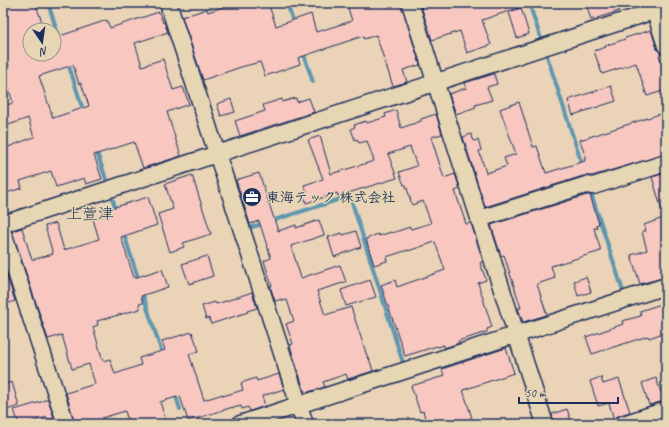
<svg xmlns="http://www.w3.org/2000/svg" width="669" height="427" viewBox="0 0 669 427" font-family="Caveat,'Klee One',sans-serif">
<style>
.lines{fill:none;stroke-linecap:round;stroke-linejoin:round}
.stream{stroke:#5f97b1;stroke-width:4}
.building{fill:#f7c7c0;stroke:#1b2f5e;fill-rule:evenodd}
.street-casing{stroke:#1b2f5e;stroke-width:19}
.street{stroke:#e7d6b3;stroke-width:16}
.labels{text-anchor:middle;stroke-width:3;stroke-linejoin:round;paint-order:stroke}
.poi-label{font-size:14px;font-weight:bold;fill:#1b2f5e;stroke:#e7d6b3;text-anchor:start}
.quarter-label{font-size:16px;fill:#1b2f5e;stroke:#e7d6b3}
</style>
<rect width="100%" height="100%" fill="#ead3b6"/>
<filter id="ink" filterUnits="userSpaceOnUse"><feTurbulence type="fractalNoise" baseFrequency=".025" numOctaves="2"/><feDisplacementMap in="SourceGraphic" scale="8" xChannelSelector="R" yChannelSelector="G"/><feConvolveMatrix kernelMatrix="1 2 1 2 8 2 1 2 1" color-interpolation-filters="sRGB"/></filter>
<g filter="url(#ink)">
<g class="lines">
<!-- stream -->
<g class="stream">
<path d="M48,3L60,41"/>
<path d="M287,3L294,25"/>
<path d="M529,3L541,39"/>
<path d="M303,52L313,82"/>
<path d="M547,56L587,180"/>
<path d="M68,63L84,113"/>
<path d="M96,150L107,182"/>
<path d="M590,190L624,294"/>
<path d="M113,200L116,211"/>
<path d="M249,228L350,196L404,366"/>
<path d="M123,231L139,281"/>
<path d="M142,292L163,356"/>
<path d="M175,393L180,409"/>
</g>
</g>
<!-- building -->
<g class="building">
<path d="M3,3H35L45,30H30V54H53L54,56V38L107,20L110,28L159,12L163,23L164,22L168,32L135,43L142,66L163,59L173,90L183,87L189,104L167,112L181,156L143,168L134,142L94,155L102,179L86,184L84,178L56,187L51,171L20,181L22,188L3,194V149L34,137L28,118L3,127V106L13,103L7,83L3,85V68L9,66L3,48ZM73,65L79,84L81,83L89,106L53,118L39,76Z"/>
<path d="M235,3H268L276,26L311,14L316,32L352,21L348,8L364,3H401L420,65L403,70L407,82L393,86L376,35L364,39L363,36L298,58L300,64L265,76L260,62L241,67L203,80L182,17L207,9L208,12Z"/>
<path d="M420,3H526L527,5L482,20L491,45L467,53L460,31L432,40Z"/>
<path d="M586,3H617L619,11L591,20Z"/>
<path d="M521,8L529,34L517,38L509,12Z"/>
<path d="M651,30L657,49L661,54L659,55L666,76V90L647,96L636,63L602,74L594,51L606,47L605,46L625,39V38Z"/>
<path d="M494,74L497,84L487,87L492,100L475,105L476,107L456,114L449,94L466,88L464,83Z"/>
<path d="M611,86L616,101L573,115L568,100Z"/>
<path d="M296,98L297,102L309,98L314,112L240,136L235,121L265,111L263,105L282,99V102Z"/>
<path d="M231,99L235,112L221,116L217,104Z"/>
<path d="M519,102L533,147L537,146L546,173L585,161L584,159L586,158L580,140L666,112V154L592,176H583L485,207L463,137L471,134L474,141L478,140L481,150L479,151L486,173L507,166L504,158L516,154L500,109Z"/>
<path d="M396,110L401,128L421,121V119L436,114L442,134L431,137L444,178L455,174L460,189L455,191L466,224L471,223L483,261L480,263L486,280L478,283L492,327L487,329V332L458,341L459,343L444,348V345L438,347L437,346L405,356L381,285L395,280L397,287L445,270L435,242L408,251V250L386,257L387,261L374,265L366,239L378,234L379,236L391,232L392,233L410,227L411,229L431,223L423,201L412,205L406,185H404L399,172L417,166L410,147L388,154L397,178L338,196L337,193L306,203L303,193L307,192L304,185L323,179L308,140L320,136L331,174L374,161L367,141L359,143L357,139L355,140L351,129L355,127L354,125L366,121L367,123L386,117L385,114Z"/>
<path d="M259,173L278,231L296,225V228L319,220L324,235L291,246L301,278L340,265L346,282L317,291L325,315L351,307L368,359L369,358L373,371L348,379L346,374L323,382L325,387L305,393L292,352L290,345L293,344L286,324L294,321L287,300L283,301L282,299L275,301L270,286H272L264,261L271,258L259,221L250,224L236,180Z"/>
<path d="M666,173V213L663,214L652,177Z"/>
<path d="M192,175L211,234L183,243L184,247L170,252L158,214L173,209L165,184Z"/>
<path d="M587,195H590L599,224L596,225L597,228H594L601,251L551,266L555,278L537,284L547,315L523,322L518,308H521L504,255L501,256L491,225Z"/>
<path d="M148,197L157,225L121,237L134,278L162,269L168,287L141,296L143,303L139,304L140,309L97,321L98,325L93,327L103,361L110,359L115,374L141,365L139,358L165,350L162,341L192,332L199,351L189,354L204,400L223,394V396L243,390L241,383L256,378L257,381L279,374L284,389L262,396L265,406L250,411L248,407L242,409L241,406L233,408V407L188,421L180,396L160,402L167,424H129L125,411L102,418L104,424H75L66,393L95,384L89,364L72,369L62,335L48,339L12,231L22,228L32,260L53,254L45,226L56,223L64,250L99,239L93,219L103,216L102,211Z"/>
<path d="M663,218L666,228V277L640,284L631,255L647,250L642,232L646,231L644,225Z"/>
<path d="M356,231L361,247L334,257L328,237L342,233L343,235Z"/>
<path d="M207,256L213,276L189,284L182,264Z"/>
<path d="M3,265L15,301L3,305Z"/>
<path d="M586,277L591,292L578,296L574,281Z"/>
<path d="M370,280L376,297L346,306L341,290Z"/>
<path d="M252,292L257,308L247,311L248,312L211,324L209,318L206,319L202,306L215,302L216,304L226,301Z"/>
<path d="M666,296V316L662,317L666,332L649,338L648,336L592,354L586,337L623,324L622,321L641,316L640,311L661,304L659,298Z"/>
<path d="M506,348L514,373L463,390L472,418L453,424H427L423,411L420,412L411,386L444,376L442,369Z"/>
<path d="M601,377L603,384L619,379L630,412L620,415L616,417L614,420L609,403L598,406L590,381Z"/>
<path d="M656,378L664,401L649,405L642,383Z"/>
<path d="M12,382L19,406L3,411V385Z"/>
<path d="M48,399L54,418L47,420V417L25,424H19L14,410L44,401V400Z"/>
<path d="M567,409L572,424H554L552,414Z"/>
</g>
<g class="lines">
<!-- street casing -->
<g class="street-casing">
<g id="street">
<path d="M168,3L305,424"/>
<path d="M410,3L545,424"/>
<path d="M652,3L666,46"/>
<path d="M479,219L586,185L593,186L666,163"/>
<path d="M3,224L666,7"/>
<path d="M3,233L66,424"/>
<path d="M240,424L666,286"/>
<path d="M623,424L666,410"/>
</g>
</g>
<!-- street -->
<use href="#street" class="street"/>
</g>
</g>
<!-- icons -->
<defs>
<g id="office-disc" transform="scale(1)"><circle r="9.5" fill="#1b2f5e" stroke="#e7d6b3"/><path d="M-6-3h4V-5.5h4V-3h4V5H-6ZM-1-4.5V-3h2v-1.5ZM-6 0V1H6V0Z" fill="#fff"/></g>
</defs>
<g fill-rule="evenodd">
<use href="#office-disc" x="252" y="197"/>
</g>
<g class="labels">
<!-- poi labels -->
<g class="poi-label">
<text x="266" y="202">東海テック 株式会社</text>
</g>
<!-- quarter labels -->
<g class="quarter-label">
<text x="90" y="219">上萱津</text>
</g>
</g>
<!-- margin -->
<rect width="669" height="427" fill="none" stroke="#e7d6b3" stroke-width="16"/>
<rect x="8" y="8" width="653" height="411" fill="none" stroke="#1b2f5e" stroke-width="1.5" filter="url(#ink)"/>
<!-- north arrow -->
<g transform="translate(42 42) rotate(167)"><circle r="19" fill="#e7d6b3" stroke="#959391"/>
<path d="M0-3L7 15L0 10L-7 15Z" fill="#1b2f5e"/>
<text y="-6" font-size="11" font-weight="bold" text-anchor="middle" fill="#1b2f5e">N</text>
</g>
<!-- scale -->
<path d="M519 397v6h99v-6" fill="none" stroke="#1b2f5e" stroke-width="2"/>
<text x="525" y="397" font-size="12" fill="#1b2f5e" stroke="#e7d6b3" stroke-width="3" paint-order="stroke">50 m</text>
</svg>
